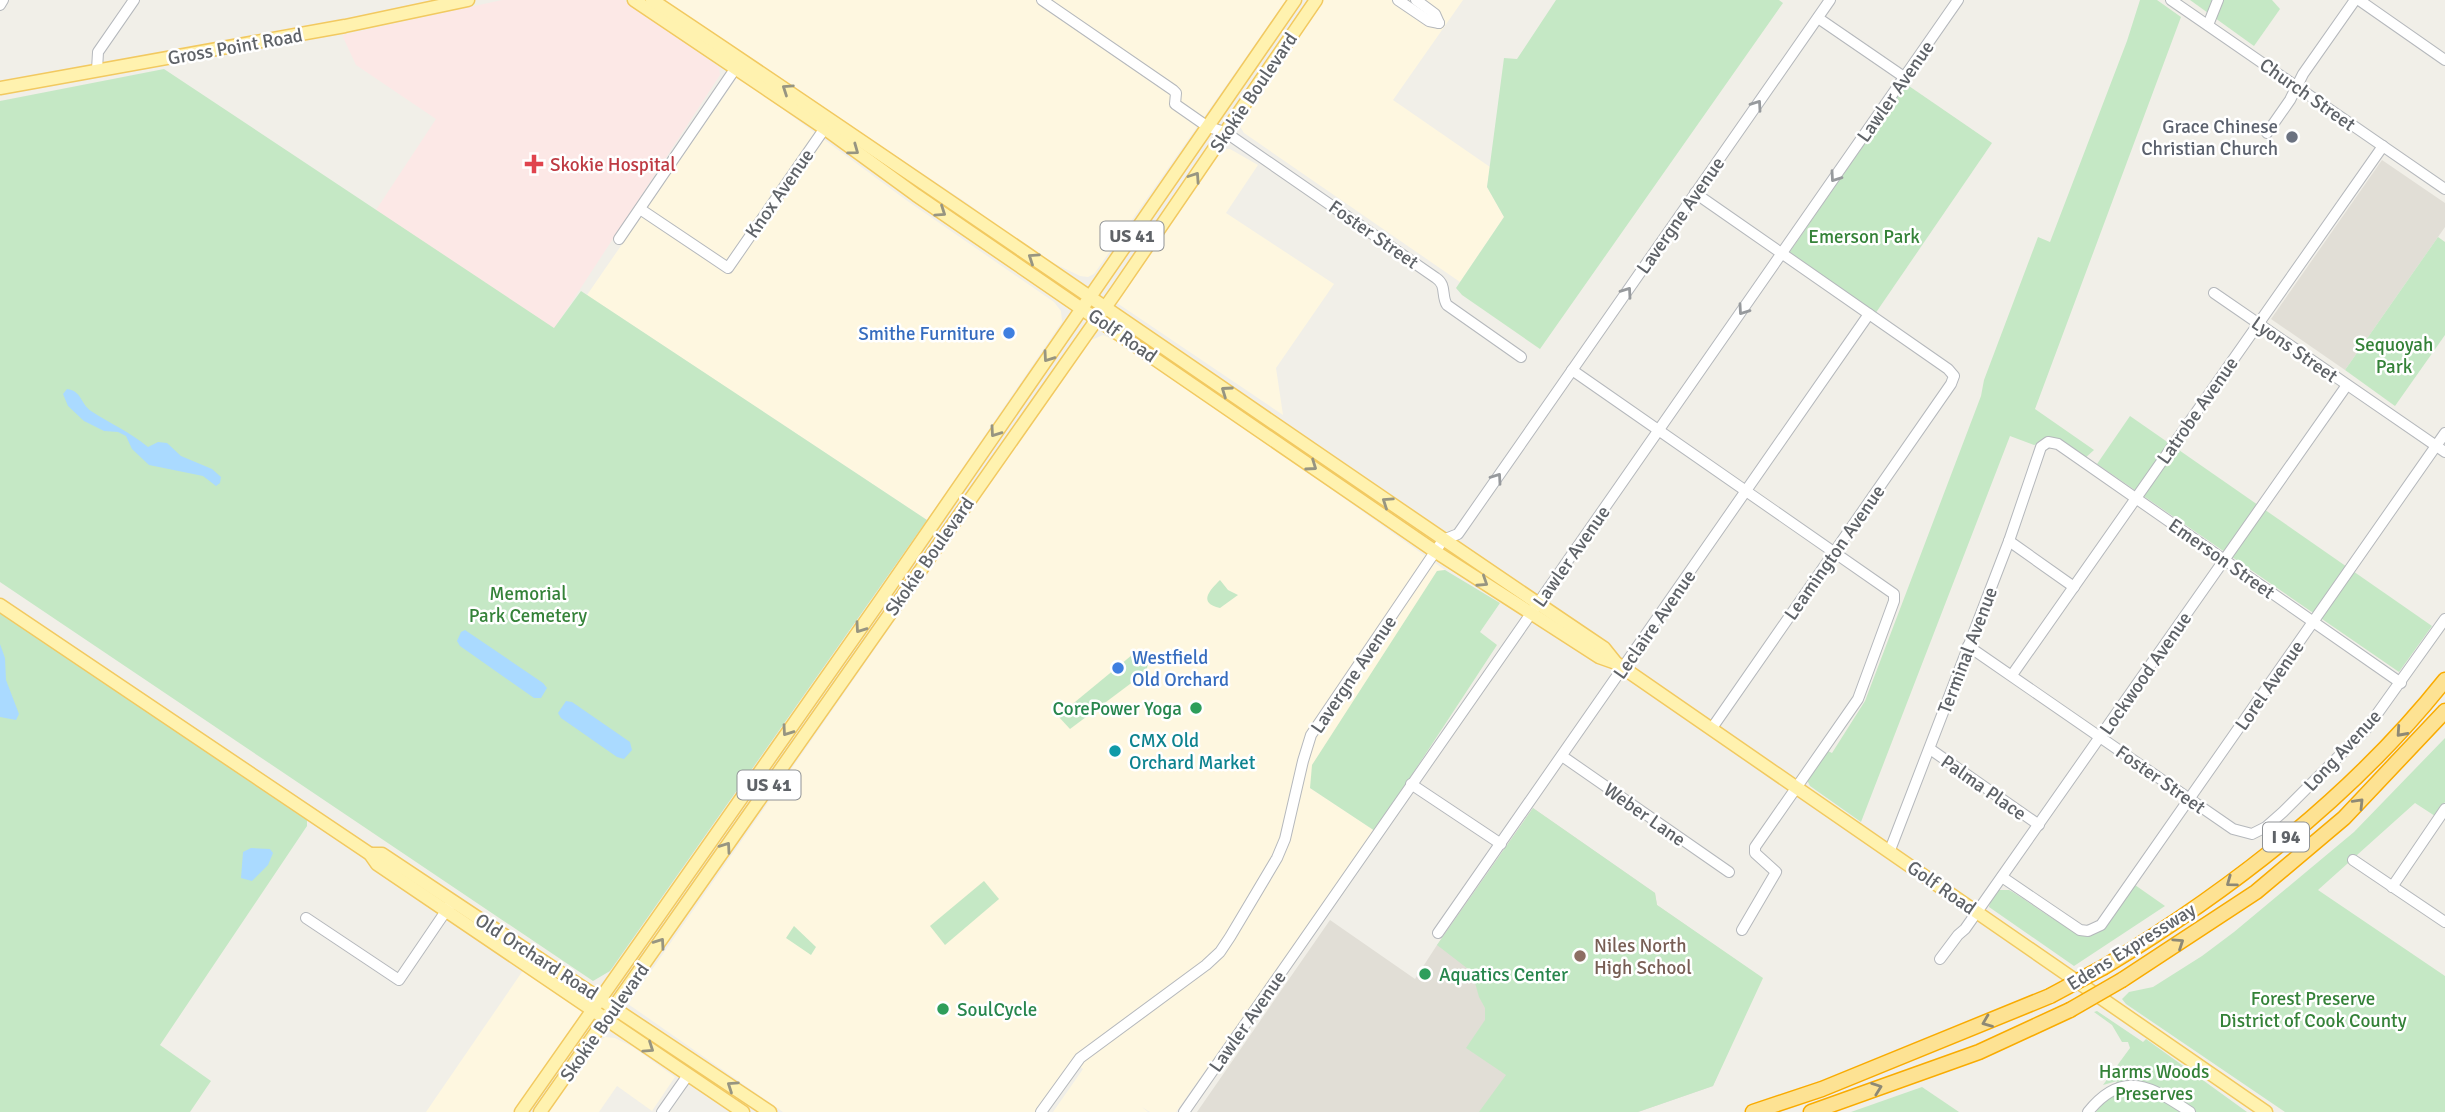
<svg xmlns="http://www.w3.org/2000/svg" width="2445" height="1112" viewBox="0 0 2445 1112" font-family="Signika,sans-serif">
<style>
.commercial{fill:#fef7e0}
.education{fill:#e1ded6}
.medical{fill:#fce8e6}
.green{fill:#c5e8c5}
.water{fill:#aadaff}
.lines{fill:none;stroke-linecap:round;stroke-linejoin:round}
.minor-casing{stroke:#b5b8bc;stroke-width:12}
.major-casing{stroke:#f2c960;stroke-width:15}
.highway-casing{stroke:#f9ab00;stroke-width:17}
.minor{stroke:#fff;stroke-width:10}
.major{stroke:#fff2af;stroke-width:12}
.highway{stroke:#fde293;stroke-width:14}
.highway-bridge-casing{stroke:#f9ab00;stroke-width:17;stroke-linecap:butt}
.highway-bridge{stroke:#fde293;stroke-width:14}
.oneway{stroke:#979581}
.oneway2{stroke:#979a9d}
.oneway3{stroke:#8e8975}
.worship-dot{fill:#6b7280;stroke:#fff;stroke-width:2.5}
.health-dot{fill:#e0444e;stroke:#fff;stroke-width:2.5}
.shop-dot{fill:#3f7fe0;stroke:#fff;stroke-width:2.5}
.leisure-dot{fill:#2e9e5b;stroke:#fff;stroke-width:2.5}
.culture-dot{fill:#0f9aa8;stroke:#fff;stroke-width:2.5}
.education-dot{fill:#8d6e63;stroke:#fff;stroke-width:2.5}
.labels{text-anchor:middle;stroke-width:5;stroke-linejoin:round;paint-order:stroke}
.shield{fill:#fff;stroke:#8f9295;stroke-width:2}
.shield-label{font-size:18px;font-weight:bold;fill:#5f6368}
.street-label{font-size:19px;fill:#5f6368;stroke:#fff}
.worship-label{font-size:19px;fill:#5b616d;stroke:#fff;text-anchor:end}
.health-label{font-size:19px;fill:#be3a42;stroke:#fff;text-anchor:start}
.park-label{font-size:19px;fill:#348238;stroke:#fff}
.shop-label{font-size:19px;fill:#366cbe;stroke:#fff;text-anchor:end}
.leisure-label{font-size:19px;fill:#27864d;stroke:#fff;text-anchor:start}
.culture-label{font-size:19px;fill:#0d838f;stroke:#fff;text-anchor:start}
.education-label{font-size:19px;fill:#785e54;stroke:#fff;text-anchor:start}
</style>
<rect width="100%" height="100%" fill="#f1efe8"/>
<!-- commercial -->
<g class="commercial">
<path d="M661,0H1286L1094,274L1088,277L1080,276L1035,254L967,203Z"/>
<path d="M1324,0H1463L1393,100L1490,167L1487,187L1504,217L1460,282L1244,133L1238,123Z"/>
<path d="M738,76L906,200L1054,302L1061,311L1062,322L927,520L587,295Z"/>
<path d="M1225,149H1230L1258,165L1226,213L1334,284L1276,368L1283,415L1117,303L1221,151Z"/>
<path d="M1103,335L1135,350L1445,570L1437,571L1310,788L1375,831L1176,1112H1150L1142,1107L1148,1112H1053L1083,1069L1072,1061L1035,1112H783L628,1004L1089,341Z"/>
<path d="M524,969L585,1012L517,1112H426Z"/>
<path d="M605,1037L615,1038L633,1047L675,1077L652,1111L617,1086L599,1112H547L599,1041Z"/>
</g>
<!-- education -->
<g class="education">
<path d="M2382,160L2445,203V227L2345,370L2271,319Z"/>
<path d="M1533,808L1655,893L1657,905L1759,976L1713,1086L1638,1112H1197L1330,920L1415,979L1437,945Z"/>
</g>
<!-- medical -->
<path class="medical" d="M502,0H624L719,67L720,75L554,329L376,210L436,119L356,65L342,35Z"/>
<!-- green -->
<g class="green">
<path d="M1556,0H1779L1783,3L1540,349L1462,295L1456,288L1504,217L1487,187L1504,58L1517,59Z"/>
<path d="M2140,0H2157L2181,17L2035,409L2094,450L2084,459L2053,439L2034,445L2010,436L1861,822L1810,786L1807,780L1826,750L1832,753L1865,701L1981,396L1984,380L2038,237L2050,242L2127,41Z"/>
<path d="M2190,0H2272L2280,9L2254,46Z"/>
<path d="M164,69L554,328L581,291L927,520L610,971L593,981L0,582V101Z"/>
<path d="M1906,84L1992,143L1875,314L1789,253Z"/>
<path d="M2438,237L2445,242V335L2395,406L2345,370Z"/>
<path d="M2130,416L2432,626L2399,672L2097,464Z"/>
<path d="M1445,570L1500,603L1480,632L1497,645L1375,831L1310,788L1312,765L1437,571Z"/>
<path d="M1220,580L1228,590L1238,595L1220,608C1198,603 1209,591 1220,580Z"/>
<path d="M0,612L307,819V826L160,1045L211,1081L190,1112H0Z"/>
<path d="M1132,655L1144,657L1148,664L1146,672L1070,729L1058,716Z"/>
<path d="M2445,738V802L2435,816L2415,803L2318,890L2445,976V1112H2285L2126,1004L2122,999L2129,992L2153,987L2202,956L2234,932L2354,832Z"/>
<path d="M1533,808L1655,893L1657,905L1763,978L1713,1086L1638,1112H1479L1506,1075L1466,1048L1485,1020V1008L1479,997L1472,972L1437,945Z"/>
<path d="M984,881L999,899L945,945L930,926Z"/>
<path d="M2135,885L2165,906L2074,966L1989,907L1990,902L1999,890H2009C2028,899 2082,947 2101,930C2114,918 2124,899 2135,885Z"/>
<path d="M794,926L816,947L811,955L786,938Z"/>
<path d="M2097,1011L2143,1042L2146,1039L2247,1112H2096L2117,1081L2103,1085L2130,1048L2128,1042H2122L2112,1025L2094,1012Z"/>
<path d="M1922,1087L1959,1112H1851Z"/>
</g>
<!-- water -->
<g class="water">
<path d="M67,389C82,391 80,403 91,411C111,424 130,432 148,447L158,442L167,443L181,456L212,469L221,477L220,483L216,486L203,476L149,465L132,449L126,436L118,432L104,431L84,421L68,406L63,394Z"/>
<path d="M465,630L543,683L547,688L541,698H534L460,646L457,641L461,632Z"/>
<path d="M0,644L5,658L6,680L19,714L16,720L0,717Z"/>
<path d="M566,701L572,702L630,742L632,750L624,759L617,757L561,718L558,713Z"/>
<path d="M251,848L270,849L273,853L268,865L252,881L241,878L243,852Z"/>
</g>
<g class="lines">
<!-- minor casing -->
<g class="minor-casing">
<g id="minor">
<path d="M1042,0L1173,90L1176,93L1175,104L1208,127L1225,132L1436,278C1447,285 1441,296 1447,305L1521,357"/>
<path d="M1398,0L1429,21L1439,23"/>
<path d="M1416,0L1435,14L1439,23"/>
<path d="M2171,0L2445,189"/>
<path d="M2359,0L2445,60"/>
<path d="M0,5L3,0"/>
<path d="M1818,18L1904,77"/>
<path d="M2208,25L2218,0"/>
<path d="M97,70L98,52L134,0"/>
<path d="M2267,133L2290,100L2303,74L2355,0"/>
<path d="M1695,193L1948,369L1954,376L1951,384L1712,728"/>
<path d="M640,209L728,268L827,125"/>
<path d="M619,239L735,69"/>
<path d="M2214,293L2445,452"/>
<path d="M1572,370L1894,594V601L1858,699L1755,847V853L1776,872L1742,930"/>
<path d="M2009,541L2074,587"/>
<path d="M1968,646L2233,829L2252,834L2266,827L2283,812L2367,728L2445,619"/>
<path d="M2012,675L2383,146"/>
<path d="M1930,749L2039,825"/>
<path d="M1562,756L1729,872"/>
<path d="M1411,784L1501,844"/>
<path d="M1890,850L2009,541L2041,447L2048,442L2058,444L2401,683"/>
<path d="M2353,860L2445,922"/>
<path d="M2002,877L2080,930L2088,931L2101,925L2445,433"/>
<path d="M2392,887L2445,809"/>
<path d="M306,918L399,980L450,905"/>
<path d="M1438,933L1869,314"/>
<path d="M1940,959L1958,935L1965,929L2347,385"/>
<path d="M662,1112L688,1075"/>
<path d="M1041,1112L1080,1058L1206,965L1220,952L1230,937L1277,858L1285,839L1303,761L1311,735L1443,540L1458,534L1830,0"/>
<path d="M1184,1112L1958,0"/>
<path d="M2088,1112C2123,1068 2152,1087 2190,1112"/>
</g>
</g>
<!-- major casing -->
<g class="major-casing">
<g id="major">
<path d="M634,0L824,128L916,195L1436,552L1599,657L1616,663"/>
<path d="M652,0C972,213 1286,434 1604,648L1616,663L2266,1112"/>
<path d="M0,88L345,26L468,0"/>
<path d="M0,605L370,854L377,864L743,1112"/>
<path d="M370,854H382L770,1112"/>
<path d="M521,1112L882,598L1295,0"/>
<path d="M540,1112L1116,292L1316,0"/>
</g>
</g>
<!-- highway casing -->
<g class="highway-casing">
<g id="highway">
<path d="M2104,967C2231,890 2352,797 2445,680"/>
<path d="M2122,980L2256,892L2344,818L2445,711"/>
<path d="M1753,1112L1822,1089L2050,996"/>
<path d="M1811,1112L1979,1052L2070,1010"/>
</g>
</g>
<!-- minor -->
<use href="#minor" class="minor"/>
<!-- major -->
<use href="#major" class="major"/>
<!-- highway -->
<use href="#highway" class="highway"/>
<!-- highway-bridge casing -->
<g class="highway-bridge-casing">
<g id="highway-bridge">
<path d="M2050,996L2104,967"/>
<path d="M2070,1010L2122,980"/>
</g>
</g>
<!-- highway-bridge -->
<use href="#highway-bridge" class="highway-bridge"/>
</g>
<!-- one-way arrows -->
<defs><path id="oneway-chevron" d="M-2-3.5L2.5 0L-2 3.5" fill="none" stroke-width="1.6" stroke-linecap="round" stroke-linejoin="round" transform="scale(1.75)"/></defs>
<g class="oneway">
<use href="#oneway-chevron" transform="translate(787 89) rotate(-146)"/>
<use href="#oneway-chevron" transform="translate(854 150) rotate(36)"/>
<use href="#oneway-chevron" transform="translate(1195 177) rotate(-56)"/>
<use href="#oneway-chevron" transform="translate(941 212) rotate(34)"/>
<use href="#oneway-chevron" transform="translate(1033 258) rotate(-146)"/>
<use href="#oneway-chevron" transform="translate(1048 357) rotate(125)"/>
<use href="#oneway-chevron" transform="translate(1226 391) rotate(-145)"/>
<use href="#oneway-chevron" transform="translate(995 432) rotate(125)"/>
<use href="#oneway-chevron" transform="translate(1312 466) rotate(35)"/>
<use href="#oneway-chevron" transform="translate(1387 502) rotate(-146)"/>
<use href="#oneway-chevron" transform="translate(1483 582) rotate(33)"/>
<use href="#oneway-chevron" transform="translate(860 628) rotate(125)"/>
<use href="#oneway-chevron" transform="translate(787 731) rotate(125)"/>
<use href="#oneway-chevron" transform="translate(726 847) rotate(-55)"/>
<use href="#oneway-chevron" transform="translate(660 943) rotate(-55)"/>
<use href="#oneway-chevron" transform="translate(649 1048) rotate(34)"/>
<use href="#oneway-chevron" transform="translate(732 1086) rotate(-146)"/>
</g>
<g class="oneway2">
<use href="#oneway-chevron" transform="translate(1757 105) rotate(-55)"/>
<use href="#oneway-chevron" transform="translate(1835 177) rotate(125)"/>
<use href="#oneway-chevron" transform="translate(1627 292) rotate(-55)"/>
<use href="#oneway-chevron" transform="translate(1743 310) rotate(125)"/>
<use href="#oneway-chevron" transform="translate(1497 478) rotate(-55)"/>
</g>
<g class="oneway3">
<use href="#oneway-chevron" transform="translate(2401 732) rotate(132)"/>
<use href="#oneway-chevron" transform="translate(2359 803) rotate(-46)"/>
<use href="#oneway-chevron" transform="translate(2231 882) rotate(144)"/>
<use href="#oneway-chevron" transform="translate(2179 943) rotate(-34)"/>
<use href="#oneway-chevron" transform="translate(1987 1022) rotate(158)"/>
<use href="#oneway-chevron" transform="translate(1877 1088) rotate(-20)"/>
</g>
<!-- markers -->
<circle class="worship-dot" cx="2292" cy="137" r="7"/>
<path class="health-dot" d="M530.5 153.5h7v7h7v7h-7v7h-7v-7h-7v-7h7z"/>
<g class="shop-dot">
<circle cx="1009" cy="333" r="7"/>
<circle cx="1118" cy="668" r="7"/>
</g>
<g class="leisure-dot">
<circle cx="1196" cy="708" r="7"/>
<circle cx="1425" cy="974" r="7"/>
<circle cx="943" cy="1009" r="7"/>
</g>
<circle class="culture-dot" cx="1115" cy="751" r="7"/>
<circle class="education-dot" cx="1580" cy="956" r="7"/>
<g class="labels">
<!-- shield labels -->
<g class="shield">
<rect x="1100.5" y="221.5" width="63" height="29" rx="5"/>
<rect x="737.5" y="770.5" width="63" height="29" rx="5"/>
<rect x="2263" y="822.5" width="46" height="29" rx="5"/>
</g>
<g class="shield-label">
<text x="1132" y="242">US 41</text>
<text x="769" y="791">US 41</text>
<text x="2286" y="843">I 94</text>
</g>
<!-- street labels -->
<g class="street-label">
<text transform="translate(235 46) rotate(-10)" y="7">Gross Point Road</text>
<text transform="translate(1895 91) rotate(-55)" y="7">Lawler Avenue</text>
<text transform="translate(1253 92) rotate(-56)" y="7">Skokie Boulevard</text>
<text transform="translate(2308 94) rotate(35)" y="7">Church Street</text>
<text transform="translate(779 193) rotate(-55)" y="7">Knox Avenue</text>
<text transform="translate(1680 215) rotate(-55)" y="7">Lavergne Avenue</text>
<text transform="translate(1374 234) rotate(35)" y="7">Foster Street</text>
<text transform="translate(1123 335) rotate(35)" y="7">Golf Road</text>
<text transform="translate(2295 349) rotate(35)" y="7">Lyons Street</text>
<text transform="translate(2197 410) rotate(-55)" y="7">Latrobe Avenue</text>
<text transform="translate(1834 552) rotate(-55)" y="7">Leamington Avenue</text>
<text transform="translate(929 556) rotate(-55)" y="7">Skokie Boulevard</text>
<text transform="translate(1571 556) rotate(-55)" y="7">Lawler Avenue</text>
<text transform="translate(2222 558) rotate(35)" y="7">Emerson Street</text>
<text transform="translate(1654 624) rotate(-55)" y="7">Leclaire Avenue</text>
<text transform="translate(1967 650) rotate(-69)" y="7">Terminal Avenue</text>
<text transform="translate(2145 673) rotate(-55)" y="7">Lockwood Avenue</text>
<text transform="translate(1353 674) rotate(-56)" y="7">Lavergne Avenue</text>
<text transform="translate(2269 685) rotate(-55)" y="7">Lorel Avenue</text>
<text transform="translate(2342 750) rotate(-47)" y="7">Long Avenue</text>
<text transform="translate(2161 779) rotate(35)" y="7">Foster Street</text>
<text transform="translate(1984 787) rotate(35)" y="7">Palma Place</text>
<text transform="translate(1645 814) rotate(35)" y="7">Weber Lane</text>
<text transform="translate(1942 887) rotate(35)" y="7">Golf Road</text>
<text transform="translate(2131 946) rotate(-32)" y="7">Edens Expressway</text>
<text transform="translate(537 956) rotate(33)" y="7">Old Orchard Road</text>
<text transform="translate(1247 1021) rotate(-55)" y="7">Lawler Avenue</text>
<text transform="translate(604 1022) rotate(-55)" y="7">Skokie Boulevard</text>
</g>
<!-- worship labels -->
<g class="worship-label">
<text x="2278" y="133">Grace Chinese<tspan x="2278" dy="22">Christian Church</tspan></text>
</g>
<!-- health labels -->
<g class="health-label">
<text x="550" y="171">Skokie Hospital</text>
</g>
<!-- park labels -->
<g class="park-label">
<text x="1864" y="243">Emerson Park</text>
<text x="2394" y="351">Sequoyah<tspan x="2394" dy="22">Park</tspan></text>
<text x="528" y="600">Memorial<tspan x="528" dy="22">Park Cemetery</tspan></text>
<text x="2313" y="1005">Forest Preserve<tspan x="2313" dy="22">District of Cook County</tspan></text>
<text x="2154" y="1078">Harms Woods<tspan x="2154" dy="22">Preserves</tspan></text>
</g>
<!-- shop labels -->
<g class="shop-label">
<text x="995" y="340">Smithe Furniture</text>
<text x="1132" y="664" text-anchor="start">Westfield<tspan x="1132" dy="22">Old Orchard</tspan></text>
</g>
<!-- leisure labels -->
<g class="leisure-label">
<text x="1182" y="715" text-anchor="end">CorePower Yoga</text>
<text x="1439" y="981">Aquatics Center</text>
<text x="957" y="1016">SoulCycle</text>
</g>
<!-- culture labels -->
<g class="culture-label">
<text x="1129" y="747">CMX Old<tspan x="1129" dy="22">Orchard Market</tspan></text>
</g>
<!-- education labels -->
<g class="education-label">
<text x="1594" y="952">Niles North<tspan x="1594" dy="22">High School</tspan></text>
</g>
</g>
</svg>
